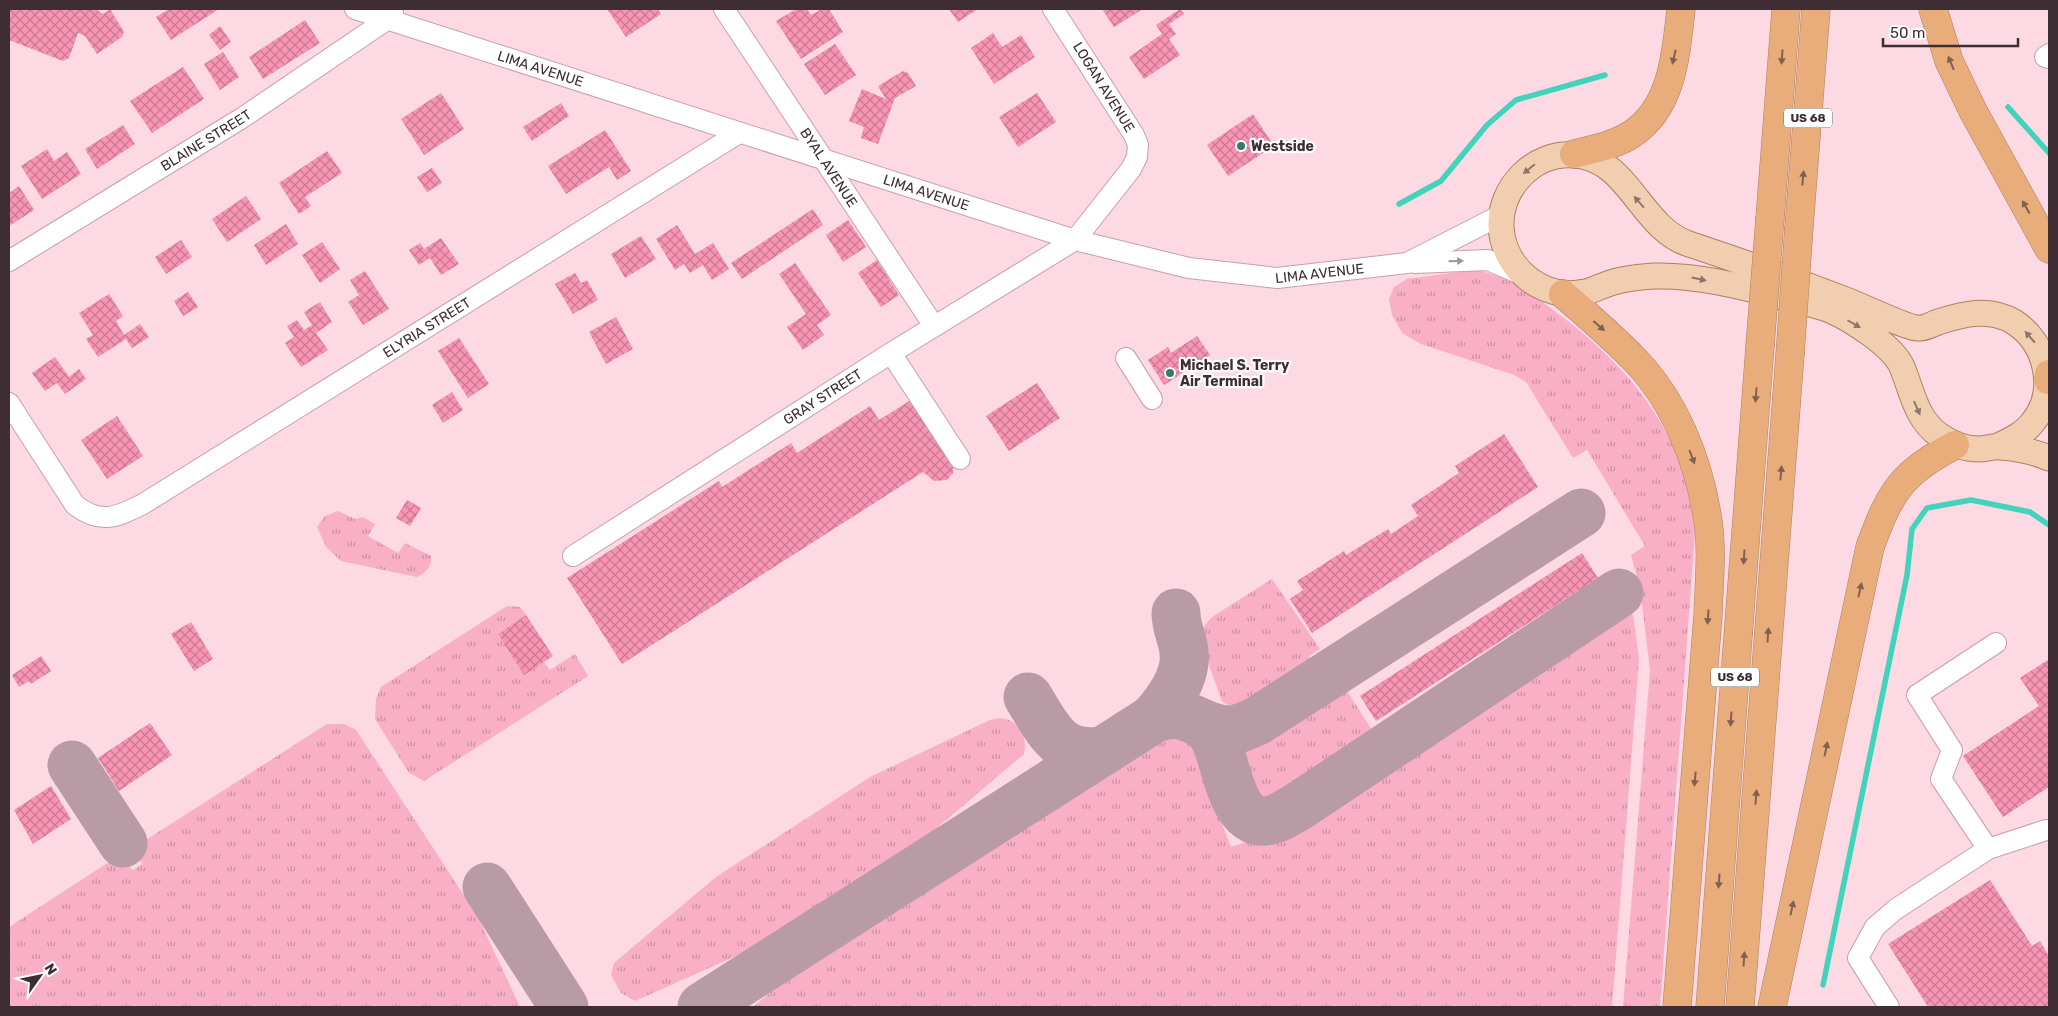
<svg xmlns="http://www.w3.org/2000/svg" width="2058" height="1016" viewBox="0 0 2058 1016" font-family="Rubik,sans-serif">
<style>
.grass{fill:url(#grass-tufts)}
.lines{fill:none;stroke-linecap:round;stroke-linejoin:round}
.stream{stroke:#41d3bb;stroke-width:5.5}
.taxiway{stroke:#b89ba4;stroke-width:49}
.building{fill:url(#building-cross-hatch)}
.minor-casing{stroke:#c89faa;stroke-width:22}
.major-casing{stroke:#ad8062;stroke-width:27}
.highway-casing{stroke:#ad8062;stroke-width:29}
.minor{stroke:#fff;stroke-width:20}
.major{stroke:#f2ceb0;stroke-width:25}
.highway{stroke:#e9ad7c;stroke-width:28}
.highway-bridge-casing{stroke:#ad8062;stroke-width:29;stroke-linecap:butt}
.highway-bridge{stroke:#e9ad7c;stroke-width:28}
.oneway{fill:#826050}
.oneway2{fill:#8f756b}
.oneway3{fill:#9e9698}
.poi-dot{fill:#367a6d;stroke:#fff;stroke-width:2}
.labels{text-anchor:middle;stroke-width:4.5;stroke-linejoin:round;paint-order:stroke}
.shield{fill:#fff;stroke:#786c70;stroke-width:1}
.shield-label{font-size:12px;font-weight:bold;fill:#3e2d32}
.street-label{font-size:14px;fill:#3e2d32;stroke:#fff}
.poi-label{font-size:14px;font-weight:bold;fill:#3e2d32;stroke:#fff;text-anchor:start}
</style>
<defs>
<pattern id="grass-tufts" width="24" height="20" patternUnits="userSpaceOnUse" patternTransform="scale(1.25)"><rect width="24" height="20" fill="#f9afc5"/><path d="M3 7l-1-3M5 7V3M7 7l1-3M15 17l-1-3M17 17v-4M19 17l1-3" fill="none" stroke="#cb8fa1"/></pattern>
<pattern id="building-cross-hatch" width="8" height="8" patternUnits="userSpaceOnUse" patternTransform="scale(1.25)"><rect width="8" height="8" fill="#f894b4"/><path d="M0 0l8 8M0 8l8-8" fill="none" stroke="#ca7993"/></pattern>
</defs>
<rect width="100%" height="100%" fill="#fcd9e3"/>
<!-- grass -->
<g class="grass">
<path d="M1473,270C1506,274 1531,293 1557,313C1607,350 1651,395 1677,454C1688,479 1691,505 1695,532L1660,1007H1623L1650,670L1640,588L1631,555L1645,546L1587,450L1573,458L1526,382L1514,375L1421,344L1402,333L1392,315L1389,299L1394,287L1407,279Z"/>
<path d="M338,511L355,519L363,517L375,524L368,536L398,553L405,543L431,556C432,566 427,572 417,577L341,561L326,547L317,527L325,516Z"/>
<path d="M1272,579L1320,649L1309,656L1315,667L1245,711L1234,710L1222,701L1200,641C1200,629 1206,622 1215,615Z"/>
<path d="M507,606L520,607L526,615L498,634L524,674L544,662L550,670L575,654L588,676L424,781L409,773L375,719L376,699L381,687Z"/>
<path d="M1628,612L1633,615L1639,659L1612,1007H753L784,980L1167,733L1179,736L1193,748L1231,847L1281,830L1619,614Z"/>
<path d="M1340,680L1377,738L1271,807L1264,808L1260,806L1243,759L1247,740Z"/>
<path d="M1000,718C1019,720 1028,736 1024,754L919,843L763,944L635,1001L621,993L611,975L614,963L716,877L870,777L990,720Z"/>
<path d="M327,724H344L356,730L478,917L520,1007H9V927L115,858H122L133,870L142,864L135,851L138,845Z"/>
</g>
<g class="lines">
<!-- stream -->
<g class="stream">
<path d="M2008,107L2049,153"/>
<path d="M1399,204L1441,181L1487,125L1516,100L1605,75"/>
<path d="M1823,985L1907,575L1912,529L1927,508L1971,500L2030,512L2049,525"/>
</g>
<!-- taxiway -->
<g class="taxiway">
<path d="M1028,697C1049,730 1058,757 1103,751"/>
<path d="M1153,719C1168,702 1187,677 1184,652C1183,639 1176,628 1176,613"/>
<path d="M1201,723C1206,727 1211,731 1214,737C1227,761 1231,831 1271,820C1281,818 1290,811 1299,806L1619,593"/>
<path d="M72,765L123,843"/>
<path d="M487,887L564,1007"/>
<path d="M702,1007L1153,719C1188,705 1196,728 1227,730C1238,731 1247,725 1257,721L1581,513"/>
</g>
</g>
<!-- building -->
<g class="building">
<path d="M10,9H96L103,14L110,9L124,32L122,37L97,54L85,36L78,33L69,58L63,61L9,40Z"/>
<path d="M169,9H219L171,40L156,17Z"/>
<path d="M607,9H658L661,14L626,37Z"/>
<path d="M796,9H807L811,15L822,9H829L843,32L801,59L776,21Z"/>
<path d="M949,9H978L958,22Z"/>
<path d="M1102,9H1143L1114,27Z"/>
<path d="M1180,9L1184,14L1169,24L1176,34L1169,39L1180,55L1144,79L1129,57L1162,34L1156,25Z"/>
<path d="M305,20L320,43L263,79L249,57Z"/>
<path d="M220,26L231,42L220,50L209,35Z"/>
<path d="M993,33L1002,47L1021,35L1035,57L994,84L971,48Z"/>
<path d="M835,44L856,75L825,95L804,64Z"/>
<path d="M223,52L239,77L220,90L204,64Z"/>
<path d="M183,67L204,99L152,133L130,101Z"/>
<path d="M903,71L908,73L916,86L895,98L878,144L861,138L864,127L849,121L862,89L886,99L878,86Z"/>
<path d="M441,93L464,129L424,155L401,119Z"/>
<path d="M1037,93L1056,122L1018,147L999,117Z"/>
<path d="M561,103L569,116L532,141L523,127Z"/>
<path d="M1253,114L1274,146L1228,176L1207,145Z"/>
<path d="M123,125L135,144L97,169L85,149Z"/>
<path d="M605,130L631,171L617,180L609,167L566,194L548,166Z"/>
<path d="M47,149L54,161L67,152L81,174L42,199L21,166Z"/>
<path d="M327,151L342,173L305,197L311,206L299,214L279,183Z"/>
<path d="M432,168L442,183L427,192L417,177Z"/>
<path d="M19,186L34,210L9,226V193Z"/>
<path d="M246,196L261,219L227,242L212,219Z"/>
<path d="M813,209L823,225L742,279L731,263Z"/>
<path d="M848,220L866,247L843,262L826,235Z"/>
<path d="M286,224L298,244L266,265L254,245Z"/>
<path d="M677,225L695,254L713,243L729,269L712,280L703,265L690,273L684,264L675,270L656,239Z"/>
<path d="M641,236L656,259L625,278L611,254Z"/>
<path d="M441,238L459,264L441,275L430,258L419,265L409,250L420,243L424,249Z"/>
<path d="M181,240L192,257L166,274L155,257Z"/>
<path d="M322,242L340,269L320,283L302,255Z"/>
<path d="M877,260L899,295L881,307L858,273Z"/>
<path d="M795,263L831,315L817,325L824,335L803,350L787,327L806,314L779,274Z"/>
<path d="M365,271L389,309L363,325L348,302L359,295L350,280Z"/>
<path d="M575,273L581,283L587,280L598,300L573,314L555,284Z"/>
<path d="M188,292L198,307L183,316L174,301Z"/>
<path d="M109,294L123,316L116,321L124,335L140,324L149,337L132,348L126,339L98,357L86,339L93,335L79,313Z"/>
<path d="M320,302L332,322L316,333L328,350L301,367L285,343L294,337L287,326L297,320L304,330L312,325L304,312Z"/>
<path d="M616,317L633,349L606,364L589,332Z"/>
<path d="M1197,336L1210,355L1164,385L1148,360L1168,347L1171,353Z"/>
<path d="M459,338L489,384L468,398L438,351Z"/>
<path d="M55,357L69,377L79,369L86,379L65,394L57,383L45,391L32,373Z"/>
<path d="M1037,383L1060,418L1009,451L986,416Z"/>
<path d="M452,392L463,410L443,423L432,405Z"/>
<path d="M911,400L953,465V473L947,480L934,481L923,472L622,664L567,578L719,481L722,487L791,443L797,453L870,406L879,420Z"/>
<path d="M117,416L143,456L107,479L81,440Z"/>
<path d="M1504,434L1538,487L1312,633L1290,599L1303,590L1297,581L1344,551L1346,555L1388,529L1391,534L1418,516L1411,505L1459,473L1455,466Z"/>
<path d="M407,500L421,508L410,526L396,518Z"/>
<path d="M1582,553L1598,578L1376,721L1360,696Z"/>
<path d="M526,615L553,656L524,675L498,634Z"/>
<path d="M191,622L213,659L194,671L171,634Z"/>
<path d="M41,656L51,671L31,684L29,681L19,687L12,675Z"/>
<path d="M2049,659V787L2003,817L1963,756L2039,706L2020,678Z"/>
<path d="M150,723L172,755L119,791L98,758Z"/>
<path d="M51,786L71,819L33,844L14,810Z"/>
<path d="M1990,880L2032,946L2040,941L2049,956V1007H1928L1888,944Z"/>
</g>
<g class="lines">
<!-- minor casing -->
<g class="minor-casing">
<g id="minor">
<path id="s1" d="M355,9L1075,240L1189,268L1277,278L1407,263L1501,215"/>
<path id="s2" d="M724,9L934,326"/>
<path d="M2049,54L2045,57L2049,58"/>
<path id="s3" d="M9,261L242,118L388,19L393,13"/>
<path d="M1414,263L1488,260L1523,275"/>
<path d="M891,353L960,459"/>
<path d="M1126,358L1152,399"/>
<path id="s4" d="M9,403L75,505C101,525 117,517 143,504L739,133"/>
<path id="s5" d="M573,556L891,353L1075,240L1131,169L1137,157L1138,145L1134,135L1053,9"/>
<path d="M1988,849L1941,779L1952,750L1917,695L1996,643"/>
<path d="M1889,1007L1858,958L1875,927L1896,909L1988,849L2046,830"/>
</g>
</g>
<!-- major casing -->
<g class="major-casing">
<path id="major" d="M1998,446C2011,440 2024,434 2033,422C2058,391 2047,343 2014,322C1990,307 1963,314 1938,322C1933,324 1923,329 1918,328C1907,328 1864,307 1851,302C1797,281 1743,262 1689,244C1640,228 1629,158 1574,155C1534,152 1500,187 1501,226C1503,269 1543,301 1585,292C1592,291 1598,287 1605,285C1619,279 1639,277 1654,276C1697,275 1740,286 1781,297C1797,301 1815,304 1830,310C1851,319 1893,346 1902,367C1912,391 1916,419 1939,435C1950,443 1965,449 1979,449C1986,449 1993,446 2000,447C2016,448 2035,452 2049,458"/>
</g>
<!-- highway casing -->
<g class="highway-casing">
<g id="highway">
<path d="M1933,9L1949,61L1973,111L2049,249"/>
<path d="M1574,154C1594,149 1615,145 1632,134C1673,107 1676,53 1681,9"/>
<path d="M1770,218L1786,9"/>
<path d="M1799,227L1816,9"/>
<path d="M1563,294C1587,315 1613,337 1636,361C1675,402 1698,460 1707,515C1713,548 1709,582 1708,615L1677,1007"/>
<path d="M2048,380L2049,374"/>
<path d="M1710,1007L1760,346"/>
<path d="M1740,1007L1790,355"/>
<path d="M1772,1007L1870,547C1890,492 1902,472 1955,445"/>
</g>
</g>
<!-- minor -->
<use href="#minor" class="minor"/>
<!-- major -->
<use href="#major" class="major"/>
<!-- highway -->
<use href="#highway" class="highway"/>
<!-- highway-bridge casing -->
<g class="highway-bridge-casing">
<g id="highway-bridge">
<path d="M1760,346L1770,218"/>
<path d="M1790,355L1799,227"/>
</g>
</g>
<!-- highway-bridge -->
<use href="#highway-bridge" class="highway-bridge"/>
</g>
<!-- one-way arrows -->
<defs><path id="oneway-solid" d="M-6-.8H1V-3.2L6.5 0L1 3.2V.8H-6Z" transform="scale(1.25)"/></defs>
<g class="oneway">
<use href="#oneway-solid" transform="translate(1674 57) rotate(103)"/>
<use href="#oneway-solid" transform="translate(1782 57) rotate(94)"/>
<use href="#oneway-solid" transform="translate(1951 63) rotate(-112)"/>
<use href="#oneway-solid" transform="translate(1803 178) rotate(-85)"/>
<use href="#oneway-solid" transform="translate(2026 207) rotate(-119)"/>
<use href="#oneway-solid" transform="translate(1599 326) rotate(41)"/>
<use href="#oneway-solid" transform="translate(1756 395) rotate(94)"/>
<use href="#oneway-solid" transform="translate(1692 457) rotate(69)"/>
<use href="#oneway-solid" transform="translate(1781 473) rotate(-85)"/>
<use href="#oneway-solid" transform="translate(1744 557) rotate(94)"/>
<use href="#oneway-solid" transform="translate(1860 590) rotate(-78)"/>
<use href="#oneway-solid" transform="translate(1708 617) rotate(94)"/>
<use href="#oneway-solid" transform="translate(1768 635) rotate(-86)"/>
<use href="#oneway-solid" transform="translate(1731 719) rotate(94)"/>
<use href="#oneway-solid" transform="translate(1826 749) rotate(-78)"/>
<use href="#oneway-solid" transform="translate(1695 779) rotate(95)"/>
<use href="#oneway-solid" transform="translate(1756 797) rotate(-86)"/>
<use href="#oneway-solid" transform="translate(1719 881) rotate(94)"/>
<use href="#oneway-solid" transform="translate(1792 908) rotate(-78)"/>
<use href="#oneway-solid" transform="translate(1744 959) rotate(-86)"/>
</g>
<g class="oneway2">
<use href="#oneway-solid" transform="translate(1529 169) rotate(141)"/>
<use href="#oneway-solid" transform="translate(1639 202) rotate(-131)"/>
<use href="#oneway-solid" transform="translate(1699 279) rotate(12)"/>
<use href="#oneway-solid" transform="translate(1854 324) rotate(30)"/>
<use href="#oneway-solid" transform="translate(2030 337) rotate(-131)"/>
<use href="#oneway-solid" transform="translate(1917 408) rotate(66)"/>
</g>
<use class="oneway3" href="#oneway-solid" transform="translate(1456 261) rotate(-2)"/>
<!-- markers -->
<g class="poi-dot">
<circle cx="1241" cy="146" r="5"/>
<circle cx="1170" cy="373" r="5"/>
</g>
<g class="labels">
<!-- shield labels -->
<g class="shield">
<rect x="1784" y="108.5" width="48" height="19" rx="4"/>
<rect x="1711" y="667.5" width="48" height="19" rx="4"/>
</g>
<g class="shield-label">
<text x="1808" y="122">US 68</text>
<text x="1735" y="681">US 68</text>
</g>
<!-- street labels -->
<g class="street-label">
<text dy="5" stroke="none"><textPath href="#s1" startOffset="195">LIMA AVENUE</textPath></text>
<text transform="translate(1104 87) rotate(58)" y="5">LOGAN AVENUE</text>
<text dy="5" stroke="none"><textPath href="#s3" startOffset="231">BLAINE STREET</textPath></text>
<text dy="5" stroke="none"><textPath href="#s2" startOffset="190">BYAL AVENUE</textPath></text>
<text dy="5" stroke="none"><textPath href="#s1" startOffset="600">LIMA AVENUE</textPath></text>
<text dy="5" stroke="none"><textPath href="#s1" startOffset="1005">LIMA AVENUE</textPath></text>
<text dy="5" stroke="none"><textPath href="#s4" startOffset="529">ELYRIA STREET</textPath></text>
<text dy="5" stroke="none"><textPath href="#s5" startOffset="296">GRAY STREET</textPath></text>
</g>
<!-- poi labels -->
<g class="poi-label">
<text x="1251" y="151">Westside</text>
<text x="1180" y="370">Michael S. Terry<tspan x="1180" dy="16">Air Terminal</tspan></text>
</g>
</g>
<!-- border -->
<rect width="2058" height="1016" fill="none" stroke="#3e2d32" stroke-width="20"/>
<!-- north arrow -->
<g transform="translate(40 976) rotate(57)" stroke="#ffffff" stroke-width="4" paint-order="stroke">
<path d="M0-4L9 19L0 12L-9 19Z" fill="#3e2d32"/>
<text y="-8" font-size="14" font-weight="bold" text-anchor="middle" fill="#3e2d32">N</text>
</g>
<!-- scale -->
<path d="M1883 38v8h135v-8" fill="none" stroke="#3e2d32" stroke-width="2.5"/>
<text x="1890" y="38" font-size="15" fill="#3e2d32" stroke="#ffffff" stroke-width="4" paint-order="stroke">50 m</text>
</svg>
